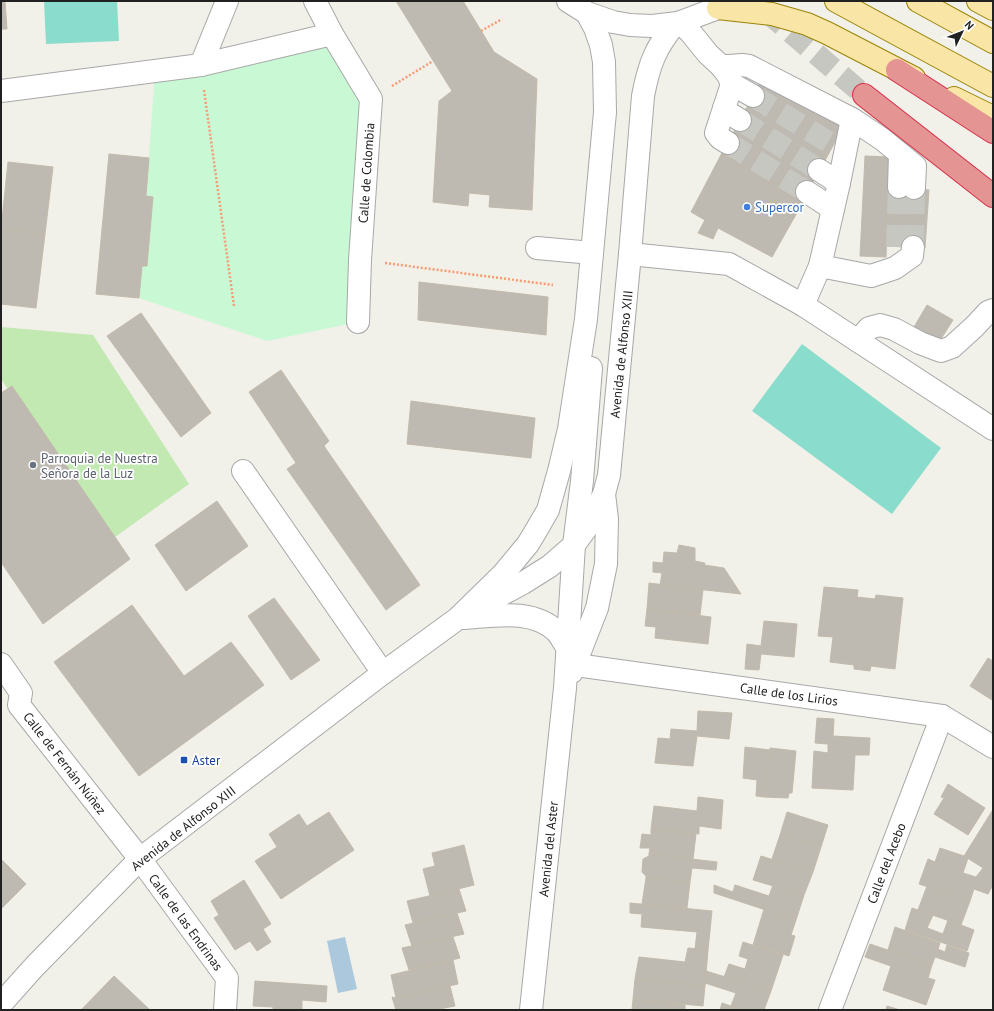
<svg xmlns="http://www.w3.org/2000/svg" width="994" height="1011" viewBox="0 0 994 1011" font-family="'PT Sans',sans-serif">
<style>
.grass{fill:#c2e9b1}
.park{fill:#c9f8d5}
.pitch{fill:#8addcc}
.water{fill:#abc8dd}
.building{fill:#beb9b1;stroke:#c3baab}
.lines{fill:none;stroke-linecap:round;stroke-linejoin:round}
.minor-tunnel{stroke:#c7c7c1;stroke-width:22;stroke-dasharray:22 11;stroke-linecap:butt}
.highway-tunnel{stroke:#c7c7c1;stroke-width:22;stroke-dasharray:22 11;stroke-linecap:butt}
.minor-casing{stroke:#a8a8a8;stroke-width:24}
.major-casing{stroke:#998406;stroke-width:24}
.highway-casing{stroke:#d52f49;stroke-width:24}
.path{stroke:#f59b76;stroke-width:2.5;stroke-dasharray:2 2;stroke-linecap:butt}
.minor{stroke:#fff;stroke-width:22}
.major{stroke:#f9e5a6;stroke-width:22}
.highway{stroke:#e59494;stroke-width:22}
.shop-dot{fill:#3f7fe0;stroke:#fff;stroke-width:1.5}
.worship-dot{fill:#6b7280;stroke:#fff;stroke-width:1.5}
.transit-dot{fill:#1a4fb4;stroke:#fff;stroke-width:1.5}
.labels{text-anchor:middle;stroke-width:3.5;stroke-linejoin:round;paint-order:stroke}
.street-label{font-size:13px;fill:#212121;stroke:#fff}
.shop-label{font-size:13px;fill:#366cbe;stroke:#fff;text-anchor:start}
.worship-label{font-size:13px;fill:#5b616d;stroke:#fff;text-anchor:start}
.transit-label{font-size:13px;fill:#164399;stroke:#fff;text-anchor:start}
</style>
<rect width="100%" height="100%" fill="#f1f0e9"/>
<!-- grass -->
<path class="grass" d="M1,327L93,335L189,484L115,537L12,387L8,389L1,379Z"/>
<!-- park -->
<path class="park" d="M332,34L371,99L358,322L267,341L139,298L155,71Z"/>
<!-- pitch -->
<g class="pitch">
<path d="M44,1H117L119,41L46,44Z"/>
<path d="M802,344L941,448L892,514L752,411Z"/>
</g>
<!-- water -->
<path class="water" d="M345,937L357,989L338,993L327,941Z"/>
<!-- building -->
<g class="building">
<path d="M1,1H5L7,29H1Z"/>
<path d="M396,1H463L494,52L537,79L532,210L489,207L490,195L469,193L468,206L433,202L439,101L452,91Z"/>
<path d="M763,77L846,122L793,219L711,175Z"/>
<path d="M722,153L803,202L772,257L718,228L713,239L698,233L705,220L691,212Z"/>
<path d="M109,154L149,158L146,196L153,197L147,266H142L139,298L96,294Z"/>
<path d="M865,156L890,157L886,257L860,256Z"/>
<path d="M8,162L53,167L45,234L1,229Z"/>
<path d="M888,186L929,190L925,248L886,246Z"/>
<path d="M1,229L45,234L36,308L1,304Z"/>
<path d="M419,282L548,297L546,335L418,320Z"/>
<path d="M927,305L953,320L939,342L914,327Z"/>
<path d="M141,313L211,413L181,437L107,336Z"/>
<path d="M281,370L329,441L324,446L420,585L386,610L287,469L296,463L249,392Z"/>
<path d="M12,386L130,559L43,624L1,562V393Z"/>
<path d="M411,401L535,418L531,458L407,444Z"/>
<path d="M217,501L248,546L186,591L155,545Z"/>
<path d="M679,545L695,548V561L705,563L704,565L724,568L741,594L660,585L662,573L653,572V562L663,563L664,552L677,553Z"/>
<path d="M649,583L703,590L700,615L647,609Z"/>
<path d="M824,587L858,590L857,597L875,599L876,595L903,598L895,669L871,666L870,671L854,669V665L830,662L833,637L818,636Z"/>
<path d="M274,598L320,660L291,680L248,616Z"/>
<path d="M132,605L184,676L231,642L264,685L139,776L54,662Z"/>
<path d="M647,609L711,617L708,644L655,638L656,627L645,626Z"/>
<path d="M764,621L797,624L794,657L761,654L759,670L745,669L747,644L761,646Z"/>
<path d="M988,658L993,661V699L992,700L970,686Z"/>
<path d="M698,711L732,713L729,739L697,736L693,766L655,763L658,738L670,739L671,729L697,731Z"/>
<path d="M817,718L834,719L833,736L870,738L869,755H855L853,790L812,788L814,751L828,753V744L815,743Z"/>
<path d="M745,747L770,750L764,797L756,796L757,780L743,778Z"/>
<path d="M770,748L796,751L792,793H789L788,798L764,797Z"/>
<path d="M948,784L985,808L968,835L934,814L944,798L941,797Z"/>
<path d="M698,797L723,800L721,829L699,826V834L651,829L654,806L697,811Z"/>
<path d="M992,811L993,812V874L964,856Z"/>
<path d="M329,812L354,850L281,899L255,861L277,847L269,834L299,814L307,826Z"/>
<path d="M787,812L828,825L821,847L780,835Z"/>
<path d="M651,829L696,834L693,859L649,854L650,848H640L642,834L651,835Z"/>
<path d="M780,835L821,847L813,872L772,859Z"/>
<path d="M464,845L474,885L430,896L423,869L435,866L432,853Z"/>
<path d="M940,848L964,856L968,858L963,873L976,877L983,868L993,874V885L988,894L974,889L970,901L919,884L928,859L935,862Z"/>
<path d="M649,854L717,862L716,870L692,868L690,882L646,878V876L642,872L643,859L649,856Z"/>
<path d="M761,856L813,872L804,895L753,880Z"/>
<path d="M1,859L26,884L1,909Z"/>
<path d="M646,878L690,882L687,908L642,904Z"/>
<path d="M244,880L271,924L263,929L271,942L257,951L250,941L235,950L214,918L219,915L211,901Z"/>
<path d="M714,885L733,892L735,885L769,896L773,885L804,895L796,920L714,893Z"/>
<path d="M927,886L970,901L961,925L918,910Z"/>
<path d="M459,889L466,911L413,923L407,901Z"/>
<path d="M630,903L712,911L708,950L695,949L697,932L641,927L642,914L630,913Z"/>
<path d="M912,908L933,915L927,928L943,934L948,920L974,930L967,951L905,930Z"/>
<path d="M764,909L796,920L791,935L795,936L789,956L753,945Z"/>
<path d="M457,913L464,934L412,946L405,925Z"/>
<path d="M895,927L940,943L938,949L945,952L947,945L969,953L965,967L935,957L932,965L888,950Z"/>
<path d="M453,937L460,958L409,970L402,948Z"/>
<path d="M743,942L783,955L771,991L724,977L729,964L745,969L748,959L739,956Z"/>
<path d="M870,944L932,965L928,978L935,980L926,1005L883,990L891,966L865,957Z"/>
<path d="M688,948L708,950L705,986L635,979L639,957L685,962Z"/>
<path d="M453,960L458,984L396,998L391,975Z"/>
<path d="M706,971L771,991L764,1010H742L731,1006L736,993L705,983Z"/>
<path d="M114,976L149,1009L148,1010H81Z"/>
<path d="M635,979L705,986L703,1006L633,999Z"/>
<path d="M255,981L327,986L326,1002L302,1000V1010H273V1007L253,1006Z"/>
<path d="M450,986L455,1006L434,1010H396L392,997L396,998Z"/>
<path d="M633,999L685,1005V1010H632Z"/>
<path d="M722,1003L731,1006L742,1010H720Z"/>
<path d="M887,1006L900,1010H886Z"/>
</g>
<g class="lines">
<!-- minor-tunnel -->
<g class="minor-tunnel">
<path d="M753,96L833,145"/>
<path d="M740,120L819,170"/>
<path d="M728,143L807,192"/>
<path d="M897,247L899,187"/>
<path d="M913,247L914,188"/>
</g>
<!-- highway-tunnel -->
<path class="highway-tunnel" d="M766,11L864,95"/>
<!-- minor casing -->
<g class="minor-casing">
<g id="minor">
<path d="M315,1L332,34L371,99L360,260L358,322"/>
<path d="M568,1L587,13L613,22L630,25L652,26L678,23L718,8L728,1"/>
<path d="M678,23L685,27L691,33L708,54L721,66H729L742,65L749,66L852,119L839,183L820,266L803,305"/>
<path d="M201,65L227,1"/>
<path d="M721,66L728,75L732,84L716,133L720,138L728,143"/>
<path d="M732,84L753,96"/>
<path d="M1,91L201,65L332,34"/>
<path d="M724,108L727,112L740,120"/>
<path d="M852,119L882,139L915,166L914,188"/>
<path d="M819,170L839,183"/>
<path d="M899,187L900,155"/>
<path d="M807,192L833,209"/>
<path d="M537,248L592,253"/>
<path d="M630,254L729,264L803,305L993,429"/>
<path d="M820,266L871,276L895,268L912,256L913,247"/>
<path d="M858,341L869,328L880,325L894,329L920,343L941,351L952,347L974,327L988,312L993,310"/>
<path d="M243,471L383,673"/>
<path d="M482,605L523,583L550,566L574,545L590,523L604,494L609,475L630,254L643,96C649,65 655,48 675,24"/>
<path d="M464,618C494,616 533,608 557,632C561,637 564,643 568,648"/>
<path d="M1,664L21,693L19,705L140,859L227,978L225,1010"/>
<path d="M576,665L942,716L993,747"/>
<path d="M572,672L597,608L606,564L607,519L604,494"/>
<path d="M1,1004L35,966L140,859L383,673L457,619L504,573L528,544L537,529L548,510L559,471L569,429L586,319L605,112L604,62L601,45L595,28L587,13"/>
<path d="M531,1010L565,688L574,545L582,481L591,368"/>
<path d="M830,1010L942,716"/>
</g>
</g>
<!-- major casing -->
<g class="major-casing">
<g id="major">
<path d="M836,1L993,86"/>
<path d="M918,1L993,42"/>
<path d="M978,1L993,9"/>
<path d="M718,8L772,14L807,24L827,33L914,78"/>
<path d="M954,98L993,117"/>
</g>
</g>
<!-- highway casing -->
<g class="highway-casing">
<g id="highway">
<path d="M897,70L993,132"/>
<path d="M864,95L993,196"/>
</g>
</g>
<!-- path -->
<g class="path">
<path d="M481,31L502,19"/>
<path d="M392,86L433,61"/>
<path d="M204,90L234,306"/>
<path d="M385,263L553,285"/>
</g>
<!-- minor -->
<use href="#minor" class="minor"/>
<!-- major -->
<use href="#major" class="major"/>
<!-- highway -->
<use href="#highway" class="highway"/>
</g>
<!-- markers -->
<circle class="shop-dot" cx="747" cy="207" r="4"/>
<circle class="worship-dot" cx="33" cy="465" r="4"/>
<rect class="transit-dot" x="180" y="756" width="8" height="8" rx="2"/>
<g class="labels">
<!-- street labels -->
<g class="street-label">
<text transform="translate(366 173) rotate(-86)" y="5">Calle de Colombia</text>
<text transform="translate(621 354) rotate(-84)" y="5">Avenida de Alfonso XIII</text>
<text transform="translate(789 694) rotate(8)" y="5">Calle de los Lirios</text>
<text transform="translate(65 763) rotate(52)" y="5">Calle de Fernán Núñez</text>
<text transform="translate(183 828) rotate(-38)" y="5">Avenida de Alfonso XIII</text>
<text transform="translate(548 849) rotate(-84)" y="5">Avenida del Aster</text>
<text transform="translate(886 863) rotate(-69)" y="5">Calle del Acebo</text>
<text transform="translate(186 922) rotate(54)" y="5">Calle de las Endrinas</text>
</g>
<!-- shop labels -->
<g class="shop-label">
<text x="755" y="212">Supercor</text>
</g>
<!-- worship labels -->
<g class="worship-label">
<text x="41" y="463">Parroquia de Nuestra<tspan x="41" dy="15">Señora de la Luz</tspan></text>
</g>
<!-- transit labels -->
<g class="transit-label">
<text x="192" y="765">Aster</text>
</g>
</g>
<!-- border -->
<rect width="994" height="1011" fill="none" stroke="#212121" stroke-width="4"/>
<!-- north arrow -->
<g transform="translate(962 32) rotate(47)" stroke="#ffffff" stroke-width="3" paint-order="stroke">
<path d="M0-3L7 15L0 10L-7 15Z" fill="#212121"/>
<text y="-6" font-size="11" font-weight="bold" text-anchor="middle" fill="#212121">N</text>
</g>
</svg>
